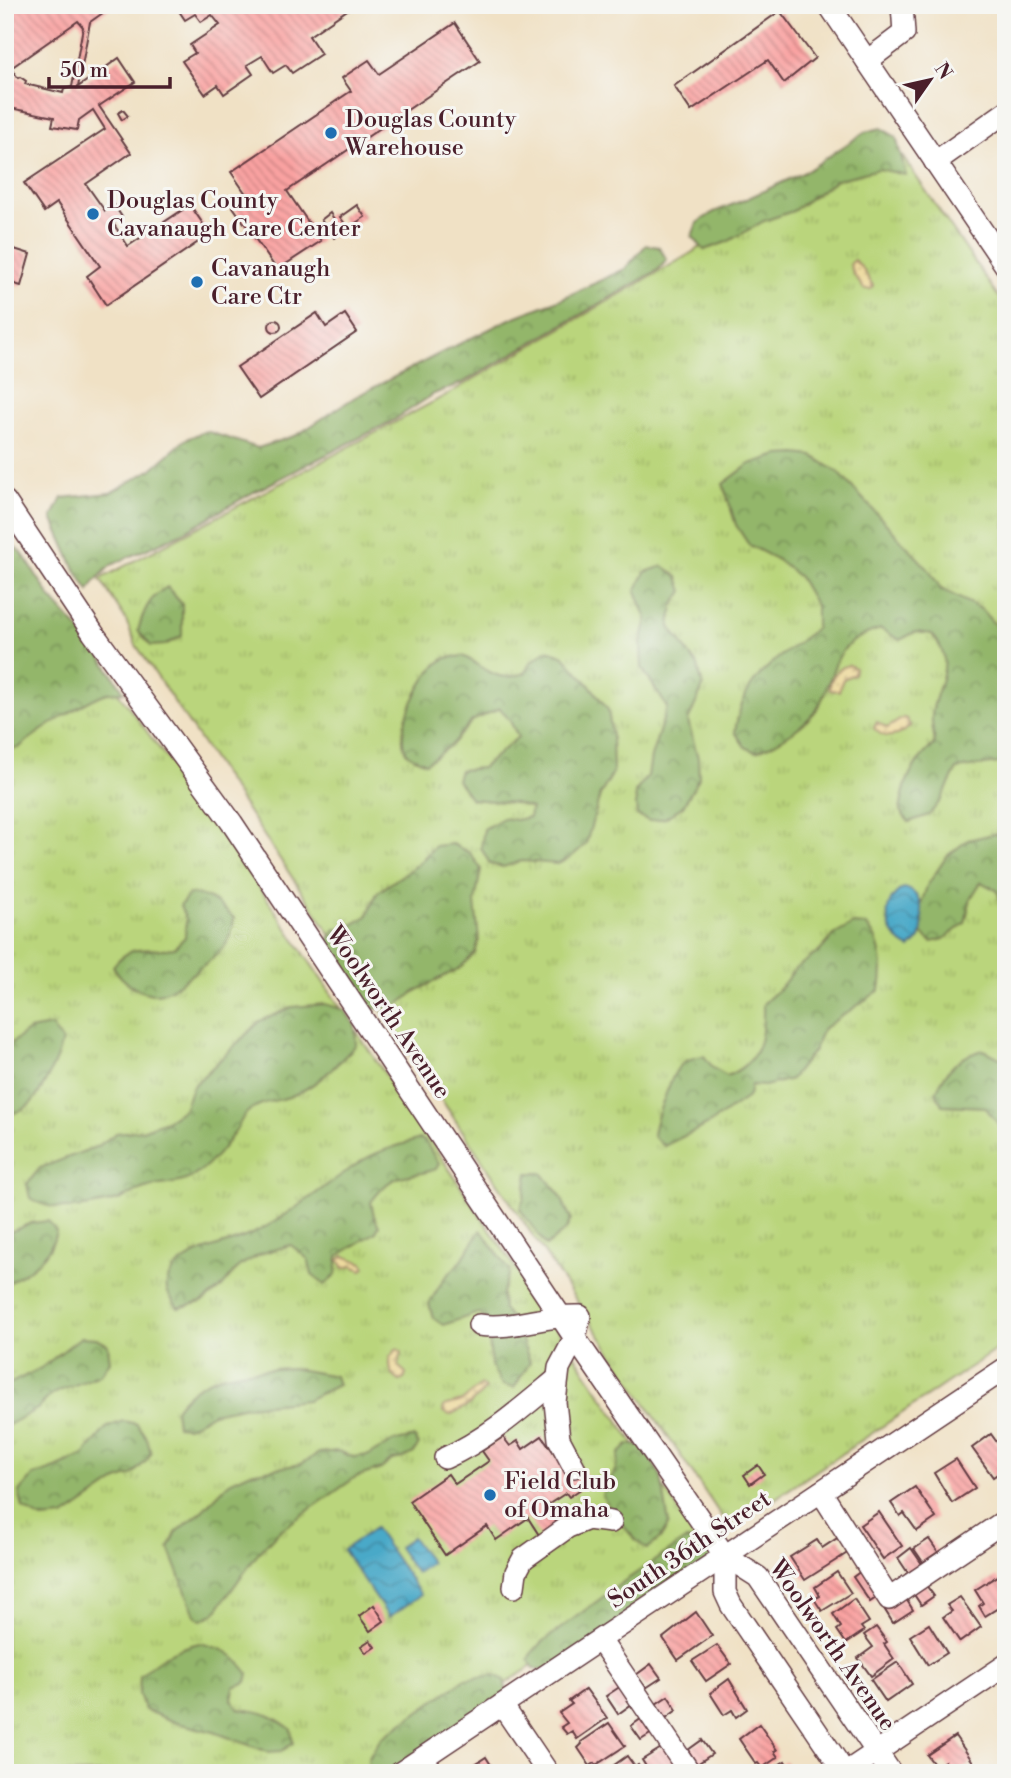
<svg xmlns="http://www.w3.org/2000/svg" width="1011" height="1778" viewBox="0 0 1011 1778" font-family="'Libre Bodoni',serif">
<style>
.grass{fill:url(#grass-tufts);stroke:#827a53;stroke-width:2}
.forest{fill:url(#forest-crowns);stroke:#6e6a4b;stroke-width:2}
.sand{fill:url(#sand-dots);stroke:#9c7c64;stroke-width:2}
.water{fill:url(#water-waves);stroke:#4a647a;stroke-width:2}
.building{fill:url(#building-back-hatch);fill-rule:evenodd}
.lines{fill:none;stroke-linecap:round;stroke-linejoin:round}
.minor-casing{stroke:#633c42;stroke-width:24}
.minor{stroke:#fff;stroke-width:21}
.poi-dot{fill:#1f6fb2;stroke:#f6f6f2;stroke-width:2.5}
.labels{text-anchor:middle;stroke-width:6;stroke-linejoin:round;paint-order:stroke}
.poi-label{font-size:24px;fill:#4a1f2b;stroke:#f6f6f2;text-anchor:start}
.street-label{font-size:24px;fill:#4a1f2b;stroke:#f6f6f2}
</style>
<defs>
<pattern id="grass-tufts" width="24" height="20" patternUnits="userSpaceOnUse" patternTransform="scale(1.75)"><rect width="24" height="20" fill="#bad57b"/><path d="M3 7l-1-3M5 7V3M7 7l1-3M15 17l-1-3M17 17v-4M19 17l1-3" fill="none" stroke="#a1b66a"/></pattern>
<pattern id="forest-crowns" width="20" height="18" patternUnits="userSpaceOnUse" patternTransform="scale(1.75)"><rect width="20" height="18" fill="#93b66b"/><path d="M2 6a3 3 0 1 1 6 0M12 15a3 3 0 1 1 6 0" fill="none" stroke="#7a9358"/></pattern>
<pattern id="sand-dots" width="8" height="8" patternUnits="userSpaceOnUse" patternTransform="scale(1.75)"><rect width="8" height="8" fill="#eeda9e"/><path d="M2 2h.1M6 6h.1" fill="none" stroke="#cebb88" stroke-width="1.8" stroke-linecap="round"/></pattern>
<pattern id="water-waves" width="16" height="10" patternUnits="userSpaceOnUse" patternTransform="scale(1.75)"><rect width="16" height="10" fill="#49a9c8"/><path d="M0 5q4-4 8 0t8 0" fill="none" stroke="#3f89a3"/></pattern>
<pattern id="building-back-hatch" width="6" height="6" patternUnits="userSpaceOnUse" patternTransform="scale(1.75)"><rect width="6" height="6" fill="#faa2a1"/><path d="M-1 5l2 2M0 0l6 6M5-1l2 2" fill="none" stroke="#cc8383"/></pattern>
</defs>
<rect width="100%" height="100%" fill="#f6f6f2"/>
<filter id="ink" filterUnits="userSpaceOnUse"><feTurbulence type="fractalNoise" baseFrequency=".0143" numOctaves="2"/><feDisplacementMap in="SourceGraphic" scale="14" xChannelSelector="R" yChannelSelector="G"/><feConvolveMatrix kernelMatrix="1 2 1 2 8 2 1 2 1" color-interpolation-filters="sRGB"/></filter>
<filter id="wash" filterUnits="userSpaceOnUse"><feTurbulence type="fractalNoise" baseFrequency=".00686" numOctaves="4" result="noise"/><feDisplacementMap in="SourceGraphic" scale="28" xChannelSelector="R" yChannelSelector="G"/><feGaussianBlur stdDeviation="1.57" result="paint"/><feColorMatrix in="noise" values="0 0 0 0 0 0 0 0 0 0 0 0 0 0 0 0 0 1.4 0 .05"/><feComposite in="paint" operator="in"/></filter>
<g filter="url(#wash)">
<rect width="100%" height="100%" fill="#f0e1c5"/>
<!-- grass -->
<g class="grass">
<path d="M885,131L1006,308V1343L730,1529L136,645L125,618L100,579L441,398L688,255Z"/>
<path d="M69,620L97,664L213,821L268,900L676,1506L695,1540L700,1555L370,1773H5V633L19,621Z"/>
</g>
<!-- forest -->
<g class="forest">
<path d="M881,128L896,137L906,175L879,169L836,180L793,211L764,221L727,242L704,250L692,236L697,223L714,212L744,200L807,171L865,132Z"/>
<path d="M646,245L659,247L667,260L658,270L462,383L434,394L394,420L254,492L180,534L111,565L95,581L89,591L74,567L52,518L62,498L110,493L152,469L186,439L206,431L258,448L297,435L355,397L439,354L512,318L561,299L625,269Z"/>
<path d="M796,454L813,456L839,473L929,570L941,589L981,609L997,627L1006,648V762L957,769L941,800L929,815L909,822L900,811C905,778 911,766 935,743C934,734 931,724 932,715C936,682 958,666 932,634L915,632L900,640L881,629C831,643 838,666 820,704C810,724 776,744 756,752L745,747L735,732C743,674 775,663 816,628V606L799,577L778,560L749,545L736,525L723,484L750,464L779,455Z"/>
<path d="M5,543H9L22,553L51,598L96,649L124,692C119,692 113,692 108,693C91,697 31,736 19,748L5,749Z"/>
<path d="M663,566L678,577L683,591L673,606L670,627L698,666L703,687L688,721L698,758L699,778L683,806L665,818L649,821L637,815L635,792L648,776L651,757L667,707L642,668L641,643L647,619L636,591L645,572Z"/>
<path d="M167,587L182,604V636L165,645L151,646L138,631C143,612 149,597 167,587Z"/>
<path d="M547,650L563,655L592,688L608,710L612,736L613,773L600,795L586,844L570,858L558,864L522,861L503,867L490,864L481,848L484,829L503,818L516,820L529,817L531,808L514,803L471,799L457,780L460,770L482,768L518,737L510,721L500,708L472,721L451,745L426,763C421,760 411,758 407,753C391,733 425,667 446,658C451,657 458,657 463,656C487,668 495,684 525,673L530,663Z"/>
<path d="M993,834L1006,835V942L998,891L981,882L971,898L965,923L944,939L932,942L921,933L919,910L927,886L947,856L968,840Z"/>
<path d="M452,844L470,853L481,869L475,902L479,940L475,953L460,968L416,991L399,1004L390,1008L372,1009C351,992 335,967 328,940L335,929L352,925L367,916L377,893L418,864L435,846Z"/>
<path d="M189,894C208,894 220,905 234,918C233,929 231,939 223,948C217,956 172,991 162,993C143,998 121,981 113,966C132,941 148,953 174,948L185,937L186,920L180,906Z"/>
<path d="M853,924L866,925C882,942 884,967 880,990L823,1029L814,1050L791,1079L765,1086L751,1085L749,1096L709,1124L664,1146L653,1136C654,1123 658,1115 662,1104C672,1080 674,1058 704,1056L713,1068L727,1076C761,1061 764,1037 763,1004L780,988L796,968L820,951L834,935Z"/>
<path d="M325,1004L345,1010L355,1025L356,1045C336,1066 316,1087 289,1097C274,1102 262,1101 249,1111C242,1116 239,1126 234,1133C224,1148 212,1162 198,1173C181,1187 161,1182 142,1189C134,1192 126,1197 118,1200C91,1207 53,1215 30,1198L27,1184L40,1168L98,1146L116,1133L142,1130L166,1121L184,1109L192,1087L260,1021L293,1007Z"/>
<path d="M51,1026L62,1041C58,1058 40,1099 25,1108C19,1112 12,1113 5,1117V1048L29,1030Z"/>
<path d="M984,1050L1006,1061V1134L985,1107L942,1105L936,1092C945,1070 960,1055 984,1050Z"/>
<path d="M420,1139L425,1141L439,1164L436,1169C402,1181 397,1167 371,1202L374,1216L379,1226L376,1232L338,1256L336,1275L325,1285L312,1275L308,1259L291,1245L263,1253L239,1266L221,1288L202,1302L178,1308C172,1299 163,1290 168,1279C179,1253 219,1247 242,1238C284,1222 326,1183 365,1159C382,1149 401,1145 420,1139Z"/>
<path d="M528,1173H542L560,1195L571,1219L566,1230L546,1246L520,1209L524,1198Z"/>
<path d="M48,1221L56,1231C51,1258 28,1271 5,1285V1234L31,1223Z"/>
<path d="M481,1230L510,1271L502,1293L503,1309L515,1323L530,1362L514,1388L502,1385L491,1366L488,1321L478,1313L443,1325L433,1318L429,1304L443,1280L461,1261Z"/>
<path d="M81,1337L96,1338L108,1345L110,1362L100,1375L52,1394L37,1409L5,1427V1386L41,1368Z"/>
<path d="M291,1368L335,1376L338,1385L307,1400L247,1406L213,1413L188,1427L177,1426L175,1409C203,1369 246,1371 291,1368Z"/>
<path d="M123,1421L137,1424L147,1439L151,1453L146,1461L132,1475L118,1480L64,1517L42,1519L23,1508L19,1492L33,1476L56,1468L84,1455L106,1428Z"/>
<path d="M414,1437L419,1444L414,1453L403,1458L392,1460L381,1469L356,1477L278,1532L260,1551L214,1614L201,1620L195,1615L169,1548L177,1531L199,1514L231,1481L249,1473L301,1464L319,1453L338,1451L353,1457L369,1455L392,1442Z"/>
<path d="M629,1444L643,1447L661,1476L669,1524L660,1539L647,1549C633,1540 610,1511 602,1495C609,1479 617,1473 619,1454Z"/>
<path d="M685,1540L704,1541L712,1550V1561L548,1670L534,1669L529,1660L533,1651L545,1640L623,1582Z"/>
<path d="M199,1643C226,1649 232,1652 249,1674L247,1682L234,1687L232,1700L239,1709C262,1711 272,1715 291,1729L293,1743L282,1751L268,1752L214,1732L177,1723L145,1710L139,1694L140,1676C158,1658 174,1649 199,1643Z"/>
<path d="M495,1675L504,1680L508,1696L393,1773H369L368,1759L381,1738L465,1679Z"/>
</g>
<!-- sand -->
<g class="sand">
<path d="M854,260L863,269L873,286L871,289H864L854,275L850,265Z"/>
<path d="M849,665L855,668L854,674L843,679L839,691L830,690C829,678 837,668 849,665Z"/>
<path d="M903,718L907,719L910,726C899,737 884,741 874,728L877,722L887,728Z"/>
<path d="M344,1256L363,1263L365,1267L362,1270L352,1266L344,1268L339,1260Z"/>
<path d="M397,1349L402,1352L398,1366L406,1373L404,1379L400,1381C389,1375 390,1368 390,1357Z"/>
<path d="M481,1385L486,1389L469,1405L450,1415L443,1412L444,1406L462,1401Z"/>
</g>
<!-- water -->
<g class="water">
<path d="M904,888C925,892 924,923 920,939L910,948C885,937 878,901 904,888Z"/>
<path d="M375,1528L421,1595L389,1617L343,1550Z"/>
<path d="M412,1537L431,1563L416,1573L398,1547Z"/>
</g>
<g id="blocks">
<!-- building -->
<g class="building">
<path d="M5,5H114L90,22L78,87L119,58L135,82L99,106L131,153L86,184L105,211L114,205L122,217L113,223L128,246L190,205L210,234L106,305L87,276L100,266L57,203L44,212L24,183L105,129L93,110L79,120L77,130L52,126L54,117L5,107ZM78,21L83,27L72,87L64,89L63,93L25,84L26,81L20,77L18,78L11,68Z"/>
<path d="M175,5H349L350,8L309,36L321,54L292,73L286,65L273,73L262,56L247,65L253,74L224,94L218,85L205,94L182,61L195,53L190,45L220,25L212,15L201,22L195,14L185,20Z"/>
<path d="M780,11L815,58L784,83L768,60L691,111L674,86Z"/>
<path d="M455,23L480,61L287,191L321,241L277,270L231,204L246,194L231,172L351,91L342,78L369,60L379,74Z"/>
<path d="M123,110L128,116L122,120L118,113Z"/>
<path d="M357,205L365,217L348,228L340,217Z"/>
<path d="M330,213L343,232L334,238L321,220Z"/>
<path d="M11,248L30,254L21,286L5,281V269Z"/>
<path d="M317,313L326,327L345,314L357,332L259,399L237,367Z"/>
<circle cx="275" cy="326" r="6"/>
<path d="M991,1434L1006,1455V1468L993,1477L972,1448Z"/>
<path d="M542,1436L557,1457L561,1454L583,1470L591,1482L569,1497L566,1493L546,1506L566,1537L548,1549L528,1518L496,1540L487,1526L445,1555L409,1501L448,1474L455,1484L489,1461L482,1451L503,1437L510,1446L518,1441L523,1449Z"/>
<path d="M956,1459L975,1488L952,1503L934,1473Z"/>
<path d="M758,1465L764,1474L750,1484L744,1475Z"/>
<path d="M915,1487L936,1518L917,1531L904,1513L900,1516L891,1503Z"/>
<path d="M879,1512L902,1546L883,1559L860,1525Z"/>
<path d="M839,1537L849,1552L805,1580L790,1557L817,1540L822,1548Z"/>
<path d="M929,1539L938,1552L923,1562L914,1549Z"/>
<path d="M911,1548L922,1564L908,1573L898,1558Z"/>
<path d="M865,1568L883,1593L870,1602L853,1577Z"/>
<path d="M837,1572L851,1593L822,1611L814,1599L820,1596L815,1587Z"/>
<path d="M997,1576L1006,1590V1603L985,1616L979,1606L983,1603L975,1590Z"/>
<path d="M923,1581L934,1596L921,1605L911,1590Z"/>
<path d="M903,1594L913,1610L893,1623L883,1607Z"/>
<path d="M960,1597L981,1627L960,1642L943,1617L952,1611L947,1605Z"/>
<path d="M854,1599L869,1622L861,1627L864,1631L846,1643L837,1630L841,1627L833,1614Z"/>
<path d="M374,1605L384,1621L370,1631L359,1616Z"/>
<path d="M696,1612L712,1636L678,1660L663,1638Z"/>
<path d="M929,1624L947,1653L928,1665L910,1636Z"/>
<path d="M876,1627L887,1642L884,1644L894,1659L871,1676L858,1658L873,1647L864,1635Z"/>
<path d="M370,1640L375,1647L366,1653L361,1646Z"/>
<path d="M717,1645L731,1664L706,1681L692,1661Z"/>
<path d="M898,1662L912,1684L886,1702L871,1680Z"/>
<path d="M651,1664L661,1678L646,1688L636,1675Z"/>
<path d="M729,1679L747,1709L736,1717L732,1710L724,1715L710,1693Z"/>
<path d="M624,1684L636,1701L618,1714L606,1696Z"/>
<path d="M586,1689L607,1718L577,1739L572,1731L567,1734L561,1727L567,1723L559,1713L572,1704L569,1701Z"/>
<path d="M668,1696L677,1710L663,1720L653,1706Z"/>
<path d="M645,1716L655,1731L641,1740L631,1726Z"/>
<path d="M609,1723L625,1746L596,1765L595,1763L590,1766L578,1748L582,1744L581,1742Z"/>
<path d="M759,1724L777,1750L774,1751L778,1757L762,1768L758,1763L756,1764L739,1739Z"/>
<path d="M955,1736L973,1762L958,1773H944L950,1769L945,1761L936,1767L927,1755Z"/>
<path d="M702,1740L712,1754L697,1764L688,1750Z"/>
<path d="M666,1745L684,1773H650L642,1760Z"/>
<path d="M627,1756L635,1767L638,1765L643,1773H603Z"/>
<path d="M486,1757L496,1773H472L469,1768Z"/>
<path d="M785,1761L792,1773H766Z"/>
</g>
</g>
</g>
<g filter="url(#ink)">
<use href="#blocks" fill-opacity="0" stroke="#633c42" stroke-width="2"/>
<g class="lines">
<!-- minor casing -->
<g class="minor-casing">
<g id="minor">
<path d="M829,5L1006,266"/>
<path d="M867,61L904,33L902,5"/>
<path d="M935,162L1006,112"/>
<path d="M5,501L93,633L232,823L575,1338L725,1556L758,1577L891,1773"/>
<path d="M479,1325C514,1330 546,1314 580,1316L575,1338L559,1368L555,1402L559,1439L574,1467"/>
<path d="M445,1458C486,1440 522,1408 557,1379"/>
<path d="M821,1492L889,1599L1006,1520"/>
<path d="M725,1556V1592L731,1605L845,1773"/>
<path d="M514,1587L516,1572L523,1559L568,1527L588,1519L611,1522"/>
<path d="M600,1640L690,1773"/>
<path d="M502,1705L548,1773"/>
<path d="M400,1773L1006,1368"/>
<path d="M845,1773L1006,1665"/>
</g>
</g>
<!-- minor -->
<use href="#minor" class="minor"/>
</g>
</g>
<!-- markers -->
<g class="poi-dot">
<circle cx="331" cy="133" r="7"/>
<circle cx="93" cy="214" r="7"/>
<circle cx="197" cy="282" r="7"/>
<circle cx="490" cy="1495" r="7"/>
</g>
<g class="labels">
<!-- poi labels -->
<g class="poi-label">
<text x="345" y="127">Douglas County<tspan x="345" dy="28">Warehouse</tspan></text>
<text x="107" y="208">Douglas County<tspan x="107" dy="28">Cavanaugh Care Center</tspan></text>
<text x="211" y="276">Cavanaugh<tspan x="211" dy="28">Care Ctr</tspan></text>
<text x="504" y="1489">Field Club<tspan x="504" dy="28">of Omaha</tspan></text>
</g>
<!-- street labels -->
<g class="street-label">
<text transform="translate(389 1012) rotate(56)" y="8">Woolworth Avenue</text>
<text transform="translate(689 1549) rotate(-34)" y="8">South 36th Street</text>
<text transform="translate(833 1645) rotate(55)" y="8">Woolworth Avenue</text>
</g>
</g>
<!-- margin -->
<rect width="1011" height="1778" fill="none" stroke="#f6f6f2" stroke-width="28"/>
<!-- north arrow -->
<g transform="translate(930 80) rotate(56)" stroke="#f6f6f2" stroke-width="5" paint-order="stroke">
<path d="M0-5L12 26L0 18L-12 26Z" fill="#4a1f2b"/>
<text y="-10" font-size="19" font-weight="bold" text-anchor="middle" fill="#4a1f2b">N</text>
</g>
<!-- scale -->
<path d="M49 77v10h121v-10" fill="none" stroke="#4a1f2b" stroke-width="3.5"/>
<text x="60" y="77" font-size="21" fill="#4a1f2b" stroke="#f6f6f2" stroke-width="5" paint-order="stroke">50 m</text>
</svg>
